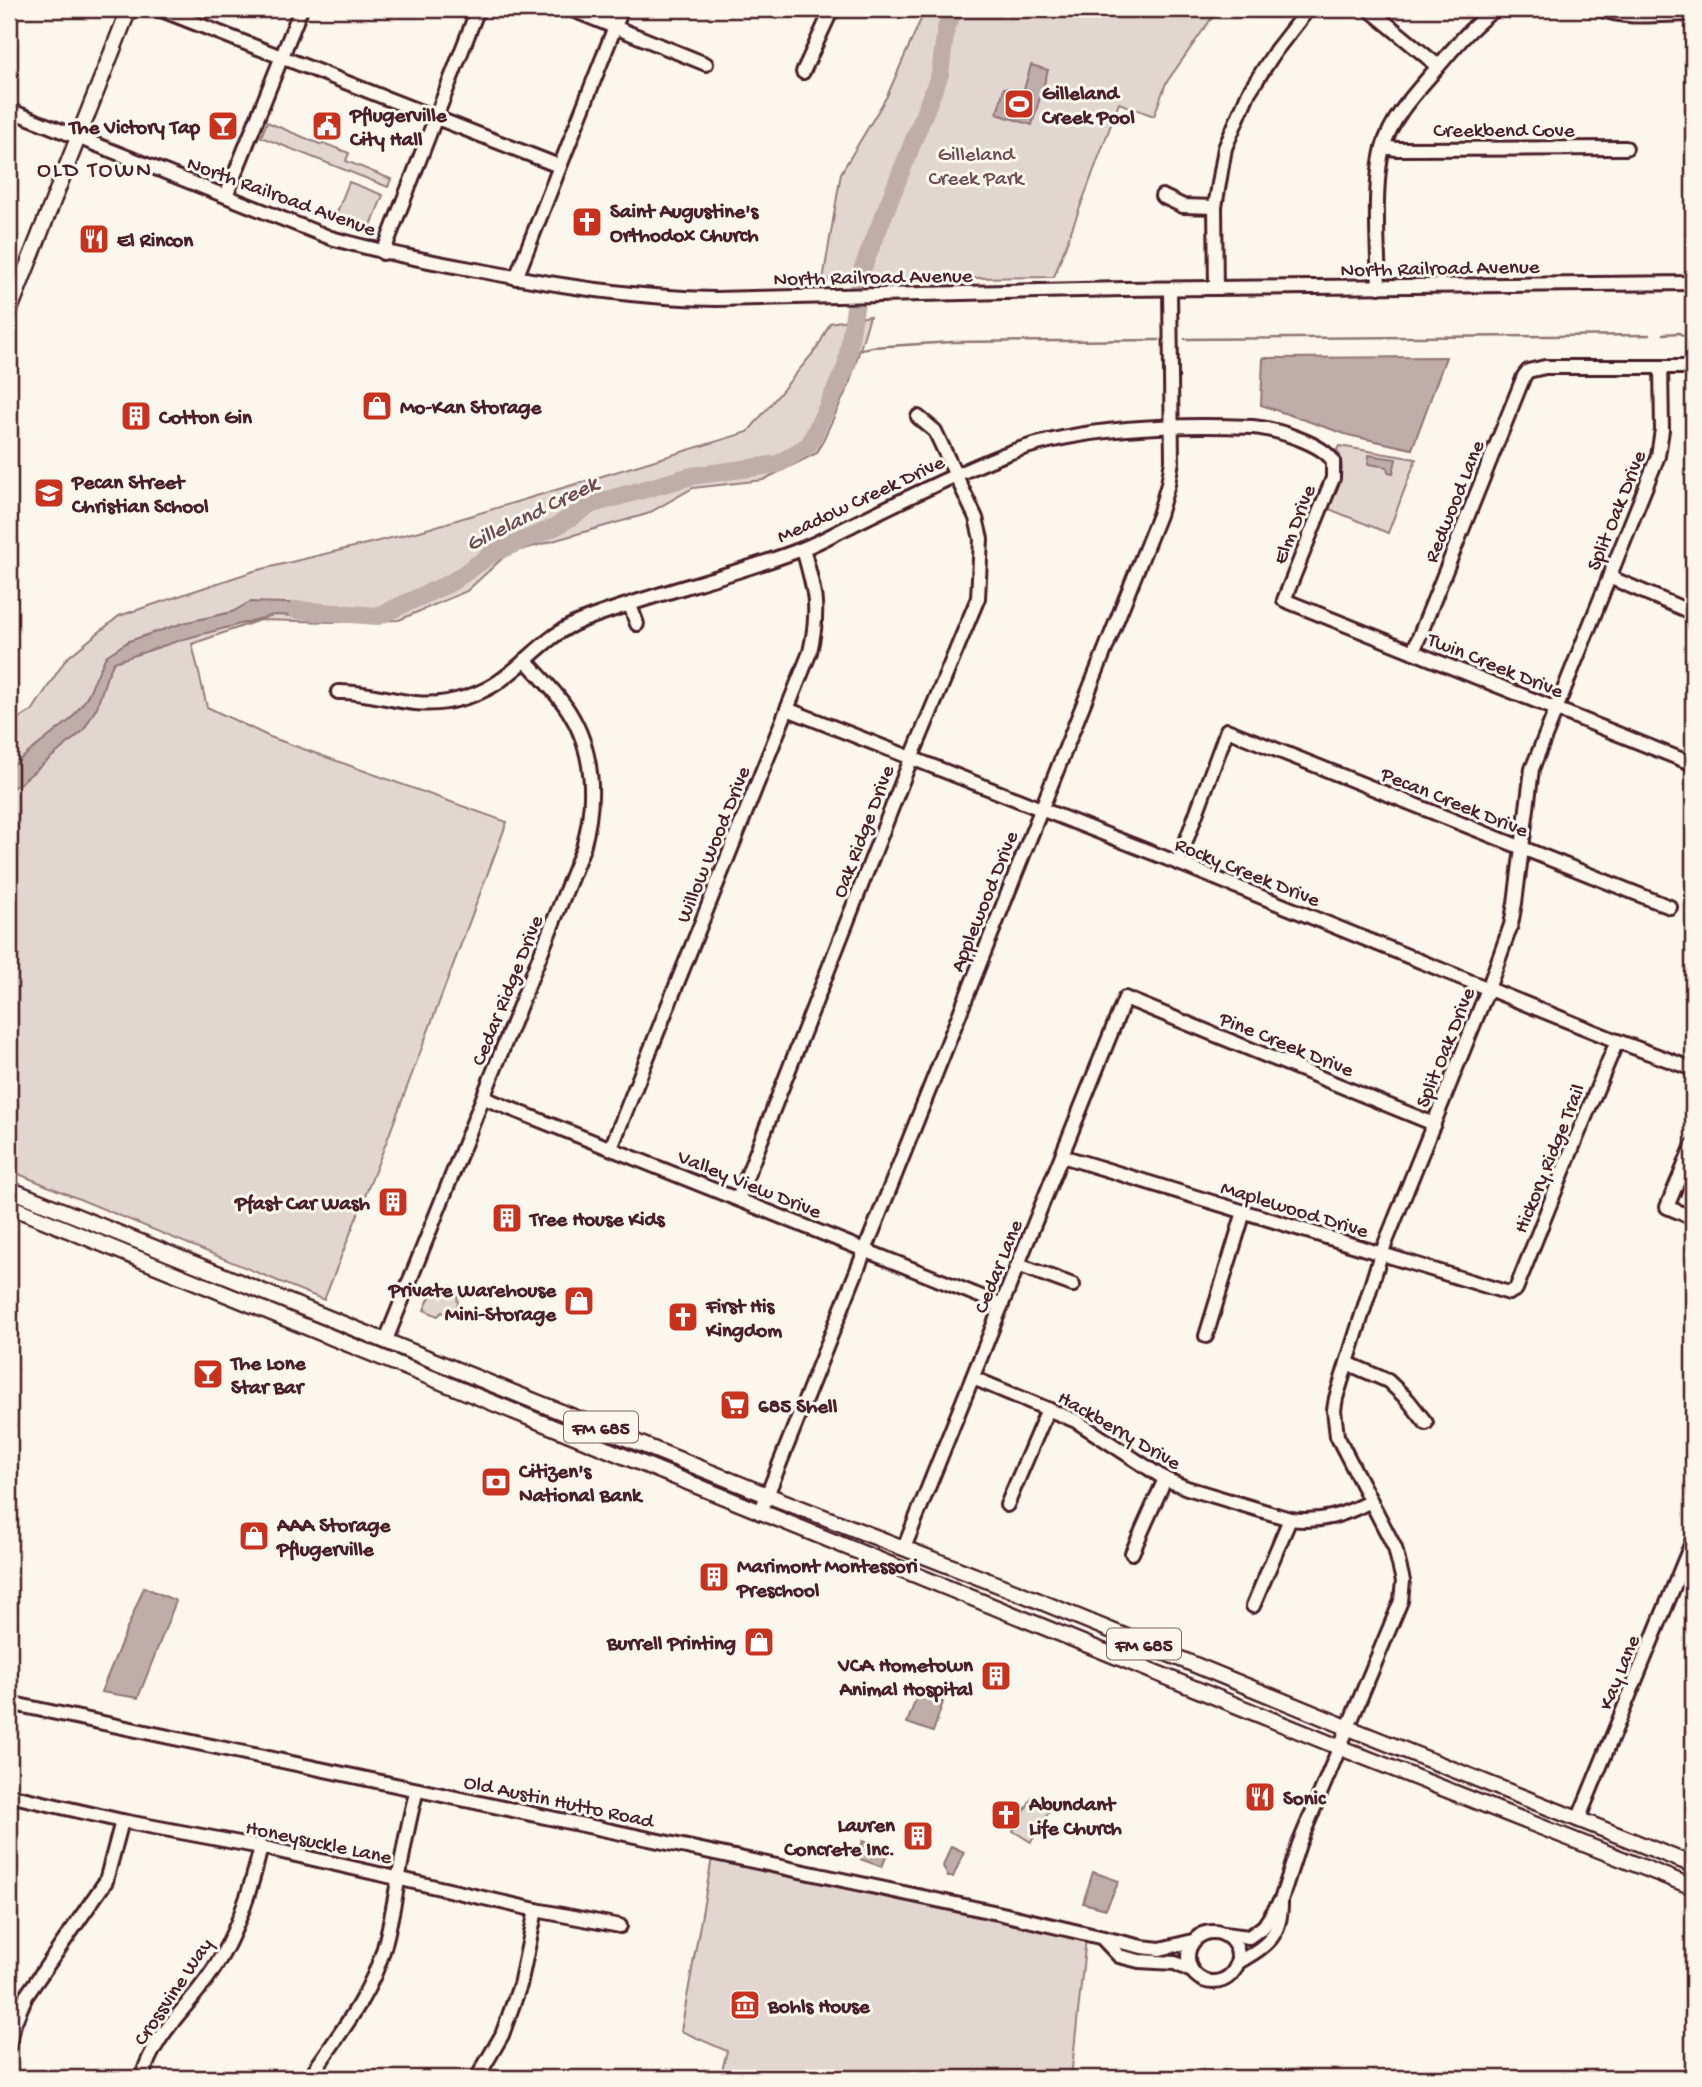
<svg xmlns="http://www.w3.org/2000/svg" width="1702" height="2087" viewBox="0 0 1702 2087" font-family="'Gochi Hand',sans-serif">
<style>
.green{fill:#e2d7d0;stroke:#967b7e;stroke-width:2}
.water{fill:#bfadaa;stroke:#907477;stroke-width:2}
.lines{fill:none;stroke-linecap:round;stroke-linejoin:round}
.stream{stroke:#907477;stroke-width:2.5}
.river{stroke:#bfadaa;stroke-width:18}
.minor-casing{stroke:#4a1f2b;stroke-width:18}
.major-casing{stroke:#4a1f2b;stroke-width:19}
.minor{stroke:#fbf7ec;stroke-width:12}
.major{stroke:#fbf7ec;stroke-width:14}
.labels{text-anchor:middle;stroke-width:6;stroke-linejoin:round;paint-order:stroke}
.shield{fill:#fbf7ec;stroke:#7f6065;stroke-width:2}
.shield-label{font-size:19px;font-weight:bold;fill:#4a1f2b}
.poi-label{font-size:21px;font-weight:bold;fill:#4a1f2b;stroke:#fbf7ec;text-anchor:start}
.street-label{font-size:21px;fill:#4a1f2b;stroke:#fbf7ec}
.park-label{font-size:21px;fill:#704d54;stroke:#fbf7ec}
.neighbourhood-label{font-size:23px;letter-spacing:2px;fill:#4a1f2b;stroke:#fbf7ec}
.water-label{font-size:23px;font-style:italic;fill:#6d4a51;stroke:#fbf7ec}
</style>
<rect width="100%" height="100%" fill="#fbf7ec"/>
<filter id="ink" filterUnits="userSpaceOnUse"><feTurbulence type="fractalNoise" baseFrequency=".0143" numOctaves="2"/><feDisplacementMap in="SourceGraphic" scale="14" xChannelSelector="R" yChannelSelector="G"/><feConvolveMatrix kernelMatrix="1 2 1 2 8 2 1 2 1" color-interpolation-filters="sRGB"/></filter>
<g filter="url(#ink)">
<!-- green -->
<g class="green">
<path d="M928,9H1218L1166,83L1154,116L1119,103L1054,277L823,280L841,173L887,96L921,19Z"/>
<path d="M267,122L322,145L323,143L349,153L346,161L391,179L388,187L261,137Z"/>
<path d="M349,182L383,195L368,233L334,220Z"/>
<path d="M870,316L849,385L817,453L763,480L693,488L647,514L507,554L467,591L399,620L332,622L260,620L192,644L207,707L270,737L507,822L386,1143L324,1300L9,1170V723L32,711L66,659L119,616L254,571L420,531L748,432L818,347L830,323Z"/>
<path d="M1339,446L1416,459L1388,533L1329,509C1336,490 1349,470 1337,450Z"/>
<path d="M435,1285L447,1290L451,1286L457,1290L458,1306L452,1316L442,1312L438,1316L424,1310Z"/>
<path d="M1032,1797L1051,1808L1031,1842L1013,1831Z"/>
<path d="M712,1858L991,1920L1008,1922L1086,1938L1071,2078H720L727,2051L681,2031Z"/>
</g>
<!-- water -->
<g class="water">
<path d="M1031,65L1048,70L1032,125L997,114L1004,88L1023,93Z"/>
<path d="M1446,357L1412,449L1348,435L1261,405L1263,358Z"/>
<path d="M1369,455L1396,459L1393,473L1388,472L1387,467L1368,464Z"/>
<path d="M250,602L321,604L314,617L274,615L184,639L114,662L107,676L97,707L83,731L18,785L9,789V768L70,720L86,699L106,656L129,641L183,623L232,612Z"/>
<path d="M144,1587L176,1601L138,1698L101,1692Z"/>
<path d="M918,1693L943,1702L933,1732L907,1723Z"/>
<path d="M863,1841L889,1850L882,1867L857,1858Z"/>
<path d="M951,1846L964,1852L953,1877H948L943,1866Z"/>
<path d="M1093,1872L1119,1881L1106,1909L1083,1903Z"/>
</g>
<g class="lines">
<!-- stream -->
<g class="stream">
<path d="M1663,334L1679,333L1689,339L1693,337"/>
<path d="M1185,339L1649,335"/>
<path d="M848,352L872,347L952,342L1159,340"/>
</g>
<!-- river -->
<path class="river" d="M296,610L378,616L452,582L493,553L555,527L592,504L692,476L778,464L809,445L846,367L860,275L940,74L946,28L955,9"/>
<!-- minor casing -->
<g class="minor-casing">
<g id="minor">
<path d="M159,9L559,166"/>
<path d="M570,9L706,64"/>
<path d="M1369,9L1438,66"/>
<path d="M1600,9C1628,20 1663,14 1693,14"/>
<path d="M803,72L832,9"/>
<path d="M9,110L331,238C381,252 431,262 482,271C561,286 636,298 716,299L1123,289L1693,283"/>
<path d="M1383,147L1397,149L1626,148"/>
<path d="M226,196L301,9"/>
<path d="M1162,196L1183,206L1215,207"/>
<path d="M383,253L478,9"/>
<path d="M516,278L622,9"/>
<path d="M1379,287C1378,247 1373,186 1383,148C1391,118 1416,92 1436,69C1454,48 1473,24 1496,9"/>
<path d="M1216,288L1215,207L1225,148L1249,92L1276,50L1308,9"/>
<path d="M1609,577L1693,613"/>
<path d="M630,605L637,624"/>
<path d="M1413,652L1524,376L1528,371L1545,367H1693"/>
<path d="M338,692C377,691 407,709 447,702C468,698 489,690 505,677C531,658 550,633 581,621C653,593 730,577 802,549C820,542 837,532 854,524C903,500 952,475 1003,455C1078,426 1174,424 1253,427C1275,429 1322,443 1333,461V478L1284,600L1693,764"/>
<path d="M787,709L1178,863L1617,1041L1693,1069"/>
<path d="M1178,863L1227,730L1670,907"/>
<path d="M484,1098L1002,1305"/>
<path d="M1693,1145L1667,1207L1693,1218"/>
<path d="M611,1148L810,652C820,608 815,591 803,549"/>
<path d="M1062,1156L1509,1293L1516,1289L1576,1139L1617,1041"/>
<path d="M738,1199L911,759L978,598L981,539L976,518L935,431L918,417"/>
<path d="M1018,1265L1073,1285"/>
<path d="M1206,1336L1244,1212"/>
<path d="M386,1340L583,848C596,802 595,752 568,710C556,692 540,676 525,660"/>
<path d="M1347,1363L1388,1381L1408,1400L1426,1423"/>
<path d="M973,1378L1076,1421L1165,1479L1187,1488L1290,1519C1321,1523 1344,1515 1371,1501"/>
<path d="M1007,1505L1048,1409"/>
<path d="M760,1513L1159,515L1168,484L1172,461L1170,289"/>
<path d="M904,1548L1125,998L1434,1124"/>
<path d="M1132,1553L1165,1479"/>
<path d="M1253,1606L1290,1519"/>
<path d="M9,1703L998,1913L1142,1947L1160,1949L1193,1941"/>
<path d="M9,1795L122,1821L261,1847L536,1910L620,1926"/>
<path d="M1578,1820L1693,1540"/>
<circle cx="1213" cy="1957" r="25"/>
<path d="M1224,1934L1249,1937L1264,1926L1281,1900L1299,1844L1401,1601L1403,1581L1395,1548L1337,1436L1334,1410L1336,1398L1381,1254L1488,989L1511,925L1515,903L1532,769L1658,456L1662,430L1661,367"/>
<path d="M1102,1938L1119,1956L1139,1961L1175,1963L1192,1971"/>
<path d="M1237,1963C1266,1946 1282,1937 1281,1900"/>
<path d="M9,2046L14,2024L26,1996L106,1881L122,1821"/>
<path d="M142,2078C154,2032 191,2006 215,1967C238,1931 251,1889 261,1847"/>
<path d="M309,2078C337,2037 370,1997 384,1948C398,1896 402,1842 417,1790"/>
<path d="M477,2078L502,2035L520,1985L536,1910"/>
</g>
</g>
<!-- major casing -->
<g class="major-casing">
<g id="major">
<path d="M9,312L129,9"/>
<path d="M9,1189L767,1495L1027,1596L1349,1728L1693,1865"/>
<path d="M9,1206L1341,1748L1693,1887"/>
</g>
</g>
<!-- minor -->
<use href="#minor" class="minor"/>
<!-- major -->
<use href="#major" class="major"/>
</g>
</g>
<!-- icons -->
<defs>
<g id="stadium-square" transform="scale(1.575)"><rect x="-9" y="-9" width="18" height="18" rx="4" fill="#c8321e" stroke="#fbf7ec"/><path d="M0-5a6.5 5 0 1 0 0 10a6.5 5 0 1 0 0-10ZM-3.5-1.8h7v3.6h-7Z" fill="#fff"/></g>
<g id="bar-square" transform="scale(1.575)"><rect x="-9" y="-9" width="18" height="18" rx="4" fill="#c8321e" stroke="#fbf7ec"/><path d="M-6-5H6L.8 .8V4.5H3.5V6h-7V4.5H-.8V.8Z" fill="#fff"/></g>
<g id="civic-square" transform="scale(1.575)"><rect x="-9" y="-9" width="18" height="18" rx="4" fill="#c8321e" stroke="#fbf7ec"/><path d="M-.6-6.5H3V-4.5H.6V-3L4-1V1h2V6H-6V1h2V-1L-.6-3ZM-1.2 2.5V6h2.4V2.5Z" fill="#fff"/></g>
<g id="church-square" transform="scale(1.575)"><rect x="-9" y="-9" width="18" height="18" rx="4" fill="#c8321e" stroke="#fbf7ec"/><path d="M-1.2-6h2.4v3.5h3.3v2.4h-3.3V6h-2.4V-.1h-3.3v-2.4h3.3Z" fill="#fff"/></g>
<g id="restaurant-square" transform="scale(1.575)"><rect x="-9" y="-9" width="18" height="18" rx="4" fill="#c8321e" stroke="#fbf7ec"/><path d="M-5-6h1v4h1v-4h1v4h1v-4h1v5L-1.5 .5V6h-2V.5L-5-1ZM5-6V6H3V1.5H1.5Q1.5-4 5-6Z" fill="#fff"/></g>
<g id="shop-square" transform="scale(1.575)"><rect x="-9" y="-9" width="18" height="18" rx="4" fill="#c8321e" stroke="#fbf7ec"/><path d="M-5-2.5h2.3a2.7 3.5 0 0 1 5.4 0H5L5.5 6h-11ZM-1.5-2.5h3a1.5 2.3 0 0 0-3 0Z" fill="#fff"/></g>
<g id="building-square" transform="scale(1.575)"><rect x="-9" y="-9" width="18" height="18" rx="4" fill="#c8321e" stroke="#fbf7ec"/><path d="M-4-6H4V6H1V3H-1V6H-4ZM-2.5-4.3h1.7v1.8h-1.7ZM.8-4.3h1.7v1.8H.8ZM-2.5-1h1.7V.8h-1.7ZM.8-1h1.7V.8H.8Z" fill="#fff"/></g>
<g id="school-square" transform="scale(1.575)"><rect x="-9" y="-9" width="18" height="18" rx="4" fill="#c8321e" stroke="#fbf7ec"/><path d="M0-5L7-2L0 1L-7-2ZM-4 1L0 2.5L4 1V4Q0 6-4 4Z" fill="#fff"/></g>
<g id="supermarket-square" transform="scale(1.575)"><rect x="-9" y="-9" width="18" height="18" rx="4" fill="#c8321e" stroke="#fbf7ec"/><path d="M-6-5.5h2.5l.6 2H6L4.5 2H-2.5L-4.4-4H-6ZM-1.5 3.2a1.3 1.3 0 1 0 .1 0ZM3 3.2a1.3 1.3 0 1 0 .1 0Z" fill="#fff"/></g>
<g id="bank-square" transform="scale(1.575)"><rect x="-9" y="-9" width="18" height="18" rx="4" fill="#c8321e" stroke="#fbf7ec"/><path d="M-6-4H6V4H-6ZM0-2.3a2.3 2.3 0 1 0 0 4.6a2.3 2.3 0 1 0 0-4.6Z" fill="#fff"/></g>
<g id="museum-square" transform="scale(1.575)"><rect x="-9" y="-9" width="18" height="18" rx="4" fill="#c8321e" stroke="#fbf7ec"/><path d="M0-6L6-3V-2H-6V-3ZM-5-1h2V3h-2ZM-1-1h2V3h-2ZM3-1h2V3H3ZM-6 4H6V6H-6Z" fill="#fff"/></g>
</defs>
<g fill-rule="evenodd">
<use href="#stadium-square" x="1019" y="104"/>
<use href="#bar-square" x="223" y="126"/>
<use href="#civic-square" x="327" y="126"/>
<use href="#church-square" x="587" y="222"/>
<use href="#restaurant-square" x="94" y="239"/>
<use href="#shop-square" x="377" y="406"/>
<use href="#building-square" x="136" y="416"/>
<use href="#school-square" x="49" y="493"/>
<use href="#building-square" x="393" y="1202"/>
<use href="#building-square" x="507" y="1218"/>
<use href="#shop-square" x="579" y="1301"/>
<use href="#church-square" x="683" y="1317"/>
<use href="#bar-square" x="208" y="1374"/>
<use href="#supermarket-square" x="735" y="1405"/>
<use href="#bank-square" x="496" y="1482"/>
<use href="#shop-square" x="254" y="1536"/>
<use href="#building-square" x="714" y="1577"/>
<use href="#shop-square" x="759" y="1642"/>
<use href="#building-square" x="996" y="1676"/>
<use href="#restaurant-square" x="1260" y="1797"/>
<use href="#church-square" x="1006" y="1815"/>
<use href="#building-square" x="918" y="1836"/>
<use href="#museum-square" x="745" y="2005"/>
</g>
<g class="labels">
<!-- shield labels -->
<g class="shield">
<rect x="564" y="1411.5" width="74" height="31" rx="5"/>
<rect x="1107" y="1628.5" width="74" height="31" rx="5"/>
</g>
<g class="shield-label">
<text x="601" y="1434">FM 685</text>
<text x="1144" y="1651">FM 685</text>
</g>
<!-- poi labels -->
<g class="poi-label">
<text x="1042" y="99">Gilleland<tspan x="1042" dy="24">Creek Pool</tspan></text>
<text x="350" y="121">Pflugerville<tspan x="350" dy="24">City Hall</tspan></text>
<text x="200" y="133" text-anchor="end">The Victory Tap</text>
<text x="610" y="217">Saint Augustine's<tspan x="610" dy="24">Orthodox Church</tspan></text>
<text x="117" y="246">El Rincon</text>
<text x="400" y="413">Mo-Kan Storage</text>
<text x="159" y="423">Cotton Gin</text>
<text x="72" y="488">Pecan Street<tspan x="72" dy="24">Christian School</tspan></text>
<text x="370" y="1209" text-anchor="end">Pfast Car Wash</text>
<text x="530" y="1225">Tree House Kids</text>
<text x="556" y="1296" text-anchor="end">Private Warehouse<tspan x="556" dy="24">Mini-Storage</tspan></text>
<text x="706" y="1312">First His<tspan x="706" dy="24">Kingdom</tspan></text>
<text x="231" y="1369">The Lone<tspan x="231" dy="24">Star Bar</tspan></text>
<text x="758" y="1412">685 Shell</text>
<text x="519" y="1477">Citizen's<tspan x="519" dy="24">National Bank</tspan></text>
<text x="277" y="1531">AAA Storage<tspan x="277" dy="24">Pflugerville</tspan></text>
<text x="737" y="1572">Marimont Montessori<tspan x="737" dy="24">Preschool</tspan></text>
<text x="736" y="1649" text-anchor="end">Burrell Printing</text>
<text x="973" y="1671" text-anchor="end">VCA Hometown<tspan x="973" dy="24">Animal Hospital</tspan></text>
<text x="1283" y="1804">Sonic</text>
<text x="1029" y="1810">Abundant<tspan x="1029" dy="24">Life Church</tspan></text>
<text x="895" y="1831" text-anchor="end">Lauren<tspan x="895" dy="24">Concrete Inc.</tspan></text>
<text x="768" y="2012">Bohls House</text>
</g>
<!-- street labels -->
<g class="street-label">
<text x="1504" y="136">Creekbend Cove</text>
<text transform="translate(282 195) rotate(20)" y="7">North Railroad Avenue</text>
<text transform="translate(1440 267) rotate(-1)" y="7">North Railroad Avenue</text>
<text transform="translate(873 276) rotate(-1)" y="7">North Railroad Avenue</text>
<text transform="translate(860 498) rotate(-25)" y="7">Meadow Creek Drive</text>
<text transform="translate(1453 501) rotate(-68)" y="7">Redwood Lane</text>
<text transform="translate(1615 510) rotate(-68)" y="7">Split Oak Drive</text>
<text transform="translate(1293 524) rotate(-68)" y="7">Elm Drive</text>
<text transform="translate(1496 664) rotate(22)" y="7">Twin Creek Drive</text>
<text transform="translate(1455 801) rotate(22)" y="7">Pecan Creek Drive</text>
<text transform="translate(862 831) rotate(-69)" y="7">Oak Ridge Drive</text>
<text transform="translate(712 844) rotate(-68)" y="7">Willow Wood Drive</text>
<text transform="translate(1248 871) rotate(22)" y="7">Rocky Creek Drive</text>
<text transform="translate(983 901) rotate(-68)" y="7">Applewood Drive</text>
<text transform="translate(506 990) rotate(-68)" y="7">Cedar Ridge Drive</text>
<text transform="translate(1287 1043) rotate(22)" y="7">Pine Creek Drive</text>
<text transform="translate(1444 1047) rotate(-68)" y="7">Split Oak Drive</text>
<text transform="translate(1548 1158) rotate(-68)" y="7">Hickory Ridge Trail</text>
<text transform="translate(750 1183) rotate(22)" y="7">Valley View Drive</text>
<text transform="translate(1295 1208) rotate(17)" y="7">Maplewood Drive</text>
<text transform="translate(997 1266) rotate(-68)" y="7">Cedar Lane</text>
<text transform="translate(1120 1429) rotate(30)" y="7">Hackberry Drive</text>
<text transform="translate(1618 1672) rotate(-68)" y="7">Kay Lane</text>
<text transform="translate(559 1800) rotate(12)" y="7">Old Austin Hutto Road</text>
<text transform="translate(319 1841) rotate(12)" y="7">Honeysuckle Lane</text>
<text transform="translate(172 1991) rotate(-56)" y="7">Crossvine Way</text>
</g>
<!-- park labels -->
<g class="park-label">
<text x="976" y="160">Gilleland<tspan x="976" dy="24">Creek Park</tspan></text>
</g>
<!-- neighbourhood labels -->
<g class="neighbourhood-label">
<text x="95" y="176">OLD TOWN</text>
</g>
<!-- water labels -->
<g class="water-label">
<text transform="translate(531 512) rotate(-26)" y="8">Gilleland Creek</text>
</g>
</g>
<!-- margin -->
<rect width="1702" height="2087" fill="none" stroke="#fbf7ec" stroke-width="35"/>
<rect x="18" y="18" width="1667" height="2052" fill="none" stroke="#4a1f2b" stroke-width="2.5" filter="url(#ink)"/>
</svg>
